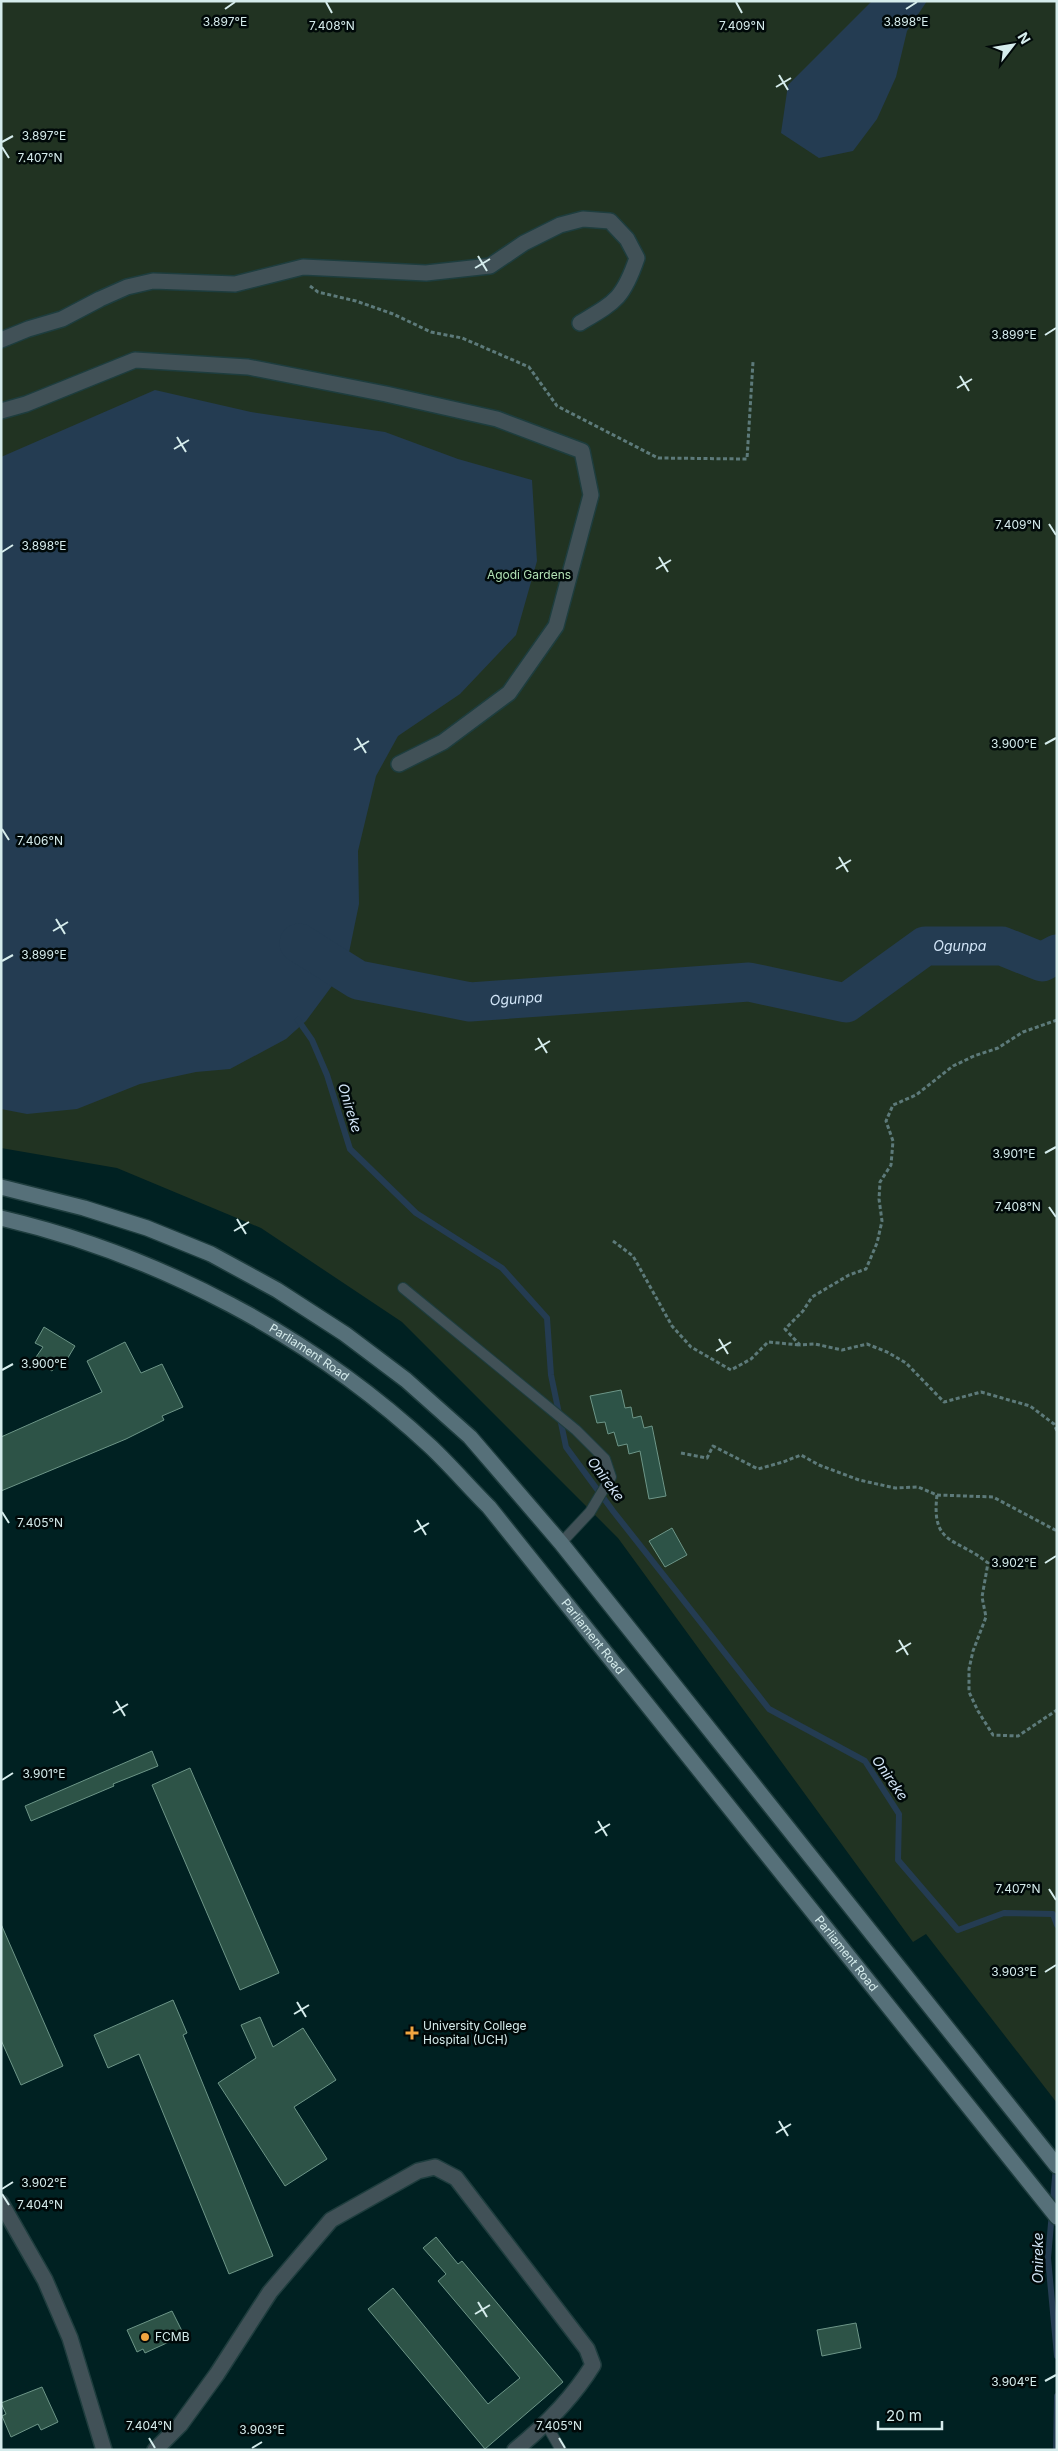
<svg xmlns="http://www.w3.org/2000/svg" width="1058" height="2451" viewBox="0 0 1058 2451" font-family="Inter,sans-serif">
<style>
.green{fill:#213322}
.water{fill:#243c52}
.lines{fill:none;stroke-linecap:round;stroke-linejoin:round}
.stream{stroke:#243c52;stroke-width:6}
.river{stroke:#243c52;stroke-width:39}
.building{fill:#2d5347;stroke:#6d9688}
.lane-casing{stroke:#1e3d3e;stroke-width:12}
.street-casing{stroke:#1e3d3e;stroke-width:18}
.secondary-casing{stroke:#1e3d3e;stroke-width:18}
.path{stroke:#5d7a7a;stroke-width:3;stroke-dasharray:4 2.5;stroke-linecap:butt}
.lane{stroke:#415157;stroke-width:10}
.street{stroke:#415157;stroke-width:15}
.secondary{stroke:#567079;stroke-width:15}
.ticks{fill:none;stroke:#d5ecec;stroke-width:2}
.poi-dot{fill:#f1a540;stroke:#000909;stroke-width:2}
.labels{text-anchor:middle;stroke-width:5;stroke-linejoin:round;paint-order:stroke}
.park-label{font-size:12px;fill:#b1e0b4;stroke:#000909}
.street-label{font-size:12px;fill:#d5ecec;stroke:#000909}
.poi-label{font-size:12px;fill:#d5ecec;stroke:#000909;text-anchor:start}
.water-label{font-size:14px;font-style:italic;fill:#d2e5f7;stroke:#000909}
.ticks-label{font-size:12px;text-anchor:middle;fill:#d5ecec;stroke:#000909;stroke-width:5;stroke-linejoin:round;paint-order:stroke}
</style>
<rect width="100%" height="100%" fill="#002122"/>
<!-- green -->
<path class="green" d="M1,1H1057V2103L926,1934L913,1942L618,1538L402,1322L261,1228L117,1168L1,1148Z"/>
<!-- water -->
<g class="water">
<path d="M872,1H927L907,31L896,77L877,119L853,151L819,158L781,133L788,85Z"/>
<path d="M155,390L251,412L385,432L458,459L532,480L537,561L516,635L460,694L398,736L376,776L358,851L359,904L346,967L306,1021L286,1039L230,1069L196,1072L140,1084L77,1109L27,1114L1,1109V457Z"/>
</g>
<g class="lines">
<!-- stream -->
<g class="stream">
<path d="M298,1020L312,1040L327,1075L350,1149L416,1213L502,1268L547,1318L551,1375L566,1447L613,1511L769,1709L865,1761L899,1814L898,1860L958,1930L1004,1913L1053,1914L1057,1925"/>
<path d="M1056,2166L1048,2258L1057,2356"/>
<path d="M1056,2450L1057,2396"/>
</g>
<!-- river -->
<path class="river" id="s1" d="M299,943L358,980L470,1002L749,982L846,1003L925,946H1002L1042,962L1057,954"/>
</g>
<!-- building -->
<g class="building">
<path d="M44,1327L75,1346L66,1361L60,1358L52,1371L34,1360L43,1347L35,1343Z"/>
<path d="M125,1342L141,1373L162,1364L183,1407L162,1416L164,1420L126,1439L1,1491V1437L102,1392L87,1361Z"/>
<path d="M621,1390L625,1408L631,1407L633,1418L641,1416L644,1428L652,1426L666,1496L649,1499L640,1451L629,1454L627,1444L618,1446L614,1432L608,1434L605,1422L597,1423L590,1396Z"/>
<path d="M672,1528L687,1555L665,1567L649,1541Z"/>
<path d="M152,1751L158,1766L113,1784L114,1786L31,1821L25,1806Z"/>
<path d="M190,1768L279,1973L240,1990L152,1785Z"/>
<path d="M1,1924L63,2066L21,2085L1,2040Z"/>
<path d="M173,2000L187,2033L183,2035L273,2256L229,2274L139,2054L108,2068L94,2035Z"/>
<path d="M260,2017L273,2047L303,2028L336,2080L294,2107L327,2159L285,2186L218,2083L256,2058L241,2025Z"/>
<path d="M436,2237L458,2264L462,2261L563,2382L485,2449L368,2309L393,2288L488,2404L520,2378L438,2281L446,2274L423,2248Z"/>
<path d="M172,2311L184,2335L145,2353L143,2349L137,2352L127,2330Z"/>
<path d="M856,2323L861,2348L822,2356L817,2330Z"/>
<path d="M42,2387L58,2422L41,2430L38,2424L11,2437L2,2416L6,2414L1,2403Z"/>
</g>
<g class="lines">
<!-- lane casing -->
<g class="lane-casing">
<g id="lane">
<path d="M403,1288L576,1430L605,1459L611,1477L590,1512L561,1543"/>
<path d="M546,2424L561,2450"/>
</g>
</g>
<!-- street casing -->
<g class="street-casing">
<g id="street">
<path d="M1,340L28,329L62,319L100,299L127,287L153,281L235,284L303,267L426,273L490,266L524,243L560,225L583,219L610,221L627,239L637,258C623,299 615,302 580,323"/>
<path d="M1,411L26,404L135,360L248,367L386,394L497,419L582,451L591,495L556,626L509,693L443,742L399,764"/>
<path d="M1,2203L45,2280L70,2338L104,2450"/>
<path d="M155,2450L180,2425L217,2374L270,2292L331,2220L418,2171L435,2167L456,2178L587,2349L593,2365C572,2399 546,2425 515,2450"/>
</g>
</g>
<!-- secondary casing -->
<g class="secondary-casing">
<g id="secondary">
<path d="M1,1187L84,1208L147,1228L211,1254L277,1290L345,1334L406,1380L470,1437L561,1543L1057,2166"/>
<path id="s2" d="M1,1218C159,1255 312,1336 431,1447C451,1466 469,1487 489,1507L1057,2217"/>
</g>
</g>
<!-- path -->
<g class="path">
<path d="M310,286L318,292L356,301L393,314L431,332L462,338L529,367L557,406L658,458L747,459L753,362"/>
<path d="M1057,1020L1023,1032L998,1048L974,1056L953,1066L916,1095L893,1105L886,1121L893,1141L891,1165L880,1182L879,1199L882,1221L877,1243L866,1269L849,1275L812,1297L803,1311L785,1329L800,1345L815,1344L842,1350L867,1344L887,1352L906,1363L944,1402L981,1392L1030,1406L1054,1424L1057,1431"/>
<path d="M613,1241L633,1256L672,1326L691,1347L731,1370L751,1359L768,1342L800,1345"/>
<path d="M681,1453L707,1458L713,1446L758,1469L783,1462L801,1455L819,1465L859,1480L895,1488L918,1487L937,1495L993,1497L1057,1531"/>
<path d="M937,1495C931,1546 956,1537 988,1563L982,1597L986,1617L973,1651L969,1669V1692L978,1711L993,1735L1018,1736L1057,1710"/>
</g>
<!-- lane -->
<use href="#lane" class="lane"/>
<!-- street -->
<use href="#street" class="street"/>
<!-- secondary -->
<use href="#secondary" class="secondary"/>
</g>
<!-- ticks -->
<path class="ticks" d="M326,2L332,13M736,2L742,13M225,9L235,2M906,9L917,2M779,75L788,90M776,87L791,78M2,142L13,136M2,147L9,158M478,256L487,271M475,268L490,259M1045,335L1056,328M960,376L969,391M957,388L972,379M177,437L186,452M174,449L189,440M1049,524L1056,535M2,552L13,545M659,557L668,572M656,569L671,560M357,738L366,753M1045,744L1056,738M354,750L369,741M2,829L9,840M839,857L848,872M836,869L851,860M56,919L65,934M53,931L68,922M2,961L13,955M538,1038L547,1053M535,1050L550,1041M1045,1153L1056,1147M1049,1207L1056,1217M237,1219L246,1234M234,1231L249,1222M719,1339L728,1354M716,1351L731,1342M2,1370L13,1364M2,1512L9,1523M417,1520L426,1535M414,1532L429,1523M1045,1563L1056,1556M899,1640L908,1655M896,1652L911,1643M116,1701L125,1716M113,1713L128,1704M2,1780L13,1773M598,1821L607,1836M595,1833L610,1824M1049,1889L1056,1900M1045,1972L1056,1965M297,2002L306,2017M294,2014L309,2005M779,2121L788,2136M776,2133L791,2124M2,2189L13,2182M2,2194L9,2205M478,2302L487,2317M475,2314L490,2305M1045,2381L1056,2375M149,2438L155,2448M559,2438L565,2448M252,2448L262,2442"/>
<!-- markers -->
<g class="poi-dot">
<path d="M409.5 2025.5h5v5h5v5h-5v5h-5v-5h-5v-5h5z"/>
<circle cx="145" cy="2337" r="5"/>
</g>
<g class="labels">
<!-- park labels -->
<g class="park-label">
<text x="529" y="579">Agodi Gardens</text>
</g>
<!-- street labels -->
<g class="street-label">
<text dy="4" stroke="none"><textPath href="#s2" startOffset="338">Parliament Road</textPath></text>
<text dy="4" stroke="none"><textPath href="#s2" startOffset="742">Parliament Road</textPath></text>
<text dy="4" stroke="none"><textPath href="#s2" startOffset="1148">Parliament Road</textPath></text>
</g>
<!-- poi labels -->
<g class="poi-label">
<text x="423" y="2030">University College<tspan x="423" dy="14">Hospital (UCH)</tspan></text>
<text x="155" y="2341">FCMB</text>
</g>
<!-- water labels -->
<g class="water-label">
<text dy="5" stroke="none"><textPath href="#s1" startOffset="695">Ogunpa</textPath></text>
<text dy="5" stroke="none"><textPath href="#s1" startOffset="230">Ogunpa</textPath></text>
<text transform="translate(350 1108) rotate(73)" y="5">Onireke</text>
<text transform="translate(606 1479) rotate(53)" y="5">Onireke</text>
<text transform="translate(890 1778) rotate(55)" y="5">Onireke</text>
<text transform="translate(1038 2258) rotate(-90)" y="5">Onireke</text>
</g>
</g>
<g class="ticks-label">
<text x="225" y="26">3.897°E</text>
<text x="906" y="26">3.898°E</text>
<text x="332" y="30">7.408°N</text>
<text x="742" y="30">7.409°N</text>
<text x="44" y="140">3.897°E</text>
<text x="40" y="162">7.407°N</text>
<text x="1014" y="339">3.899°E</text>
<text x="1018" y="529">7.409°N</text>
<text x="44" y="550">3.898°E</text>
<text x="1014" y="748">3.900°E</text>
<text x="40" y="845">7.406°N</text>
<text x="44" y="959">3.899°E</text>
<text x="1014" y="1158">3.901°E</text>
<text x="1018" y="1211">7.408°N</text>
<text x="44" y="1368">3.900°E</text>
<text x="40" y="1527">7.405°N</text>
<text x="1014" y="1567">3.902°E</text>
<text x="44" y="1778">3.901°E</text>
<text x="1018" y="1893">7.407°N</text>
<text x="1014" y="1976">3.903°E</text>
<text x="44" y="2187">3.902°E</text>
<text x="40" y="2209">7.404°N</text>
<text x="1014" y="2386">3.904°E</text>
<text x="149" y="2430">7.404°N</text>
<text x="559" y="2430">7.405°N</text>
<text x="262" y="2434">3.903°E</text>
</g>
<!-- border -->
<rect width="1058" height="2451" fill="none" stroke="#d5ecec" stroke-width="5"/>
<!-- north arrow -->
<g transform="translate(1013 45) rotate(59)" stroke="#000909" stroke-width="4" paint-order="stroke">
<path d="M0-4L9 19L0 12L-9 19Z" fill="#d5ecec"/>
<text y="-8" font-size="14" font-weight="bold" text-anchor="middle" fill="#d5ecec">N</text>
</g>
<!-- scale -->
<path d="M878 2421v8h64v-8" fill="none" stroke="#d5ecec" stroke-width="2.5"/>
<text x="886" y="2421" font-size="15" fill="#d5ecec" stroke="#000909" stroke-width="4" paint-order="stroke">20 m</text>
</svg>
